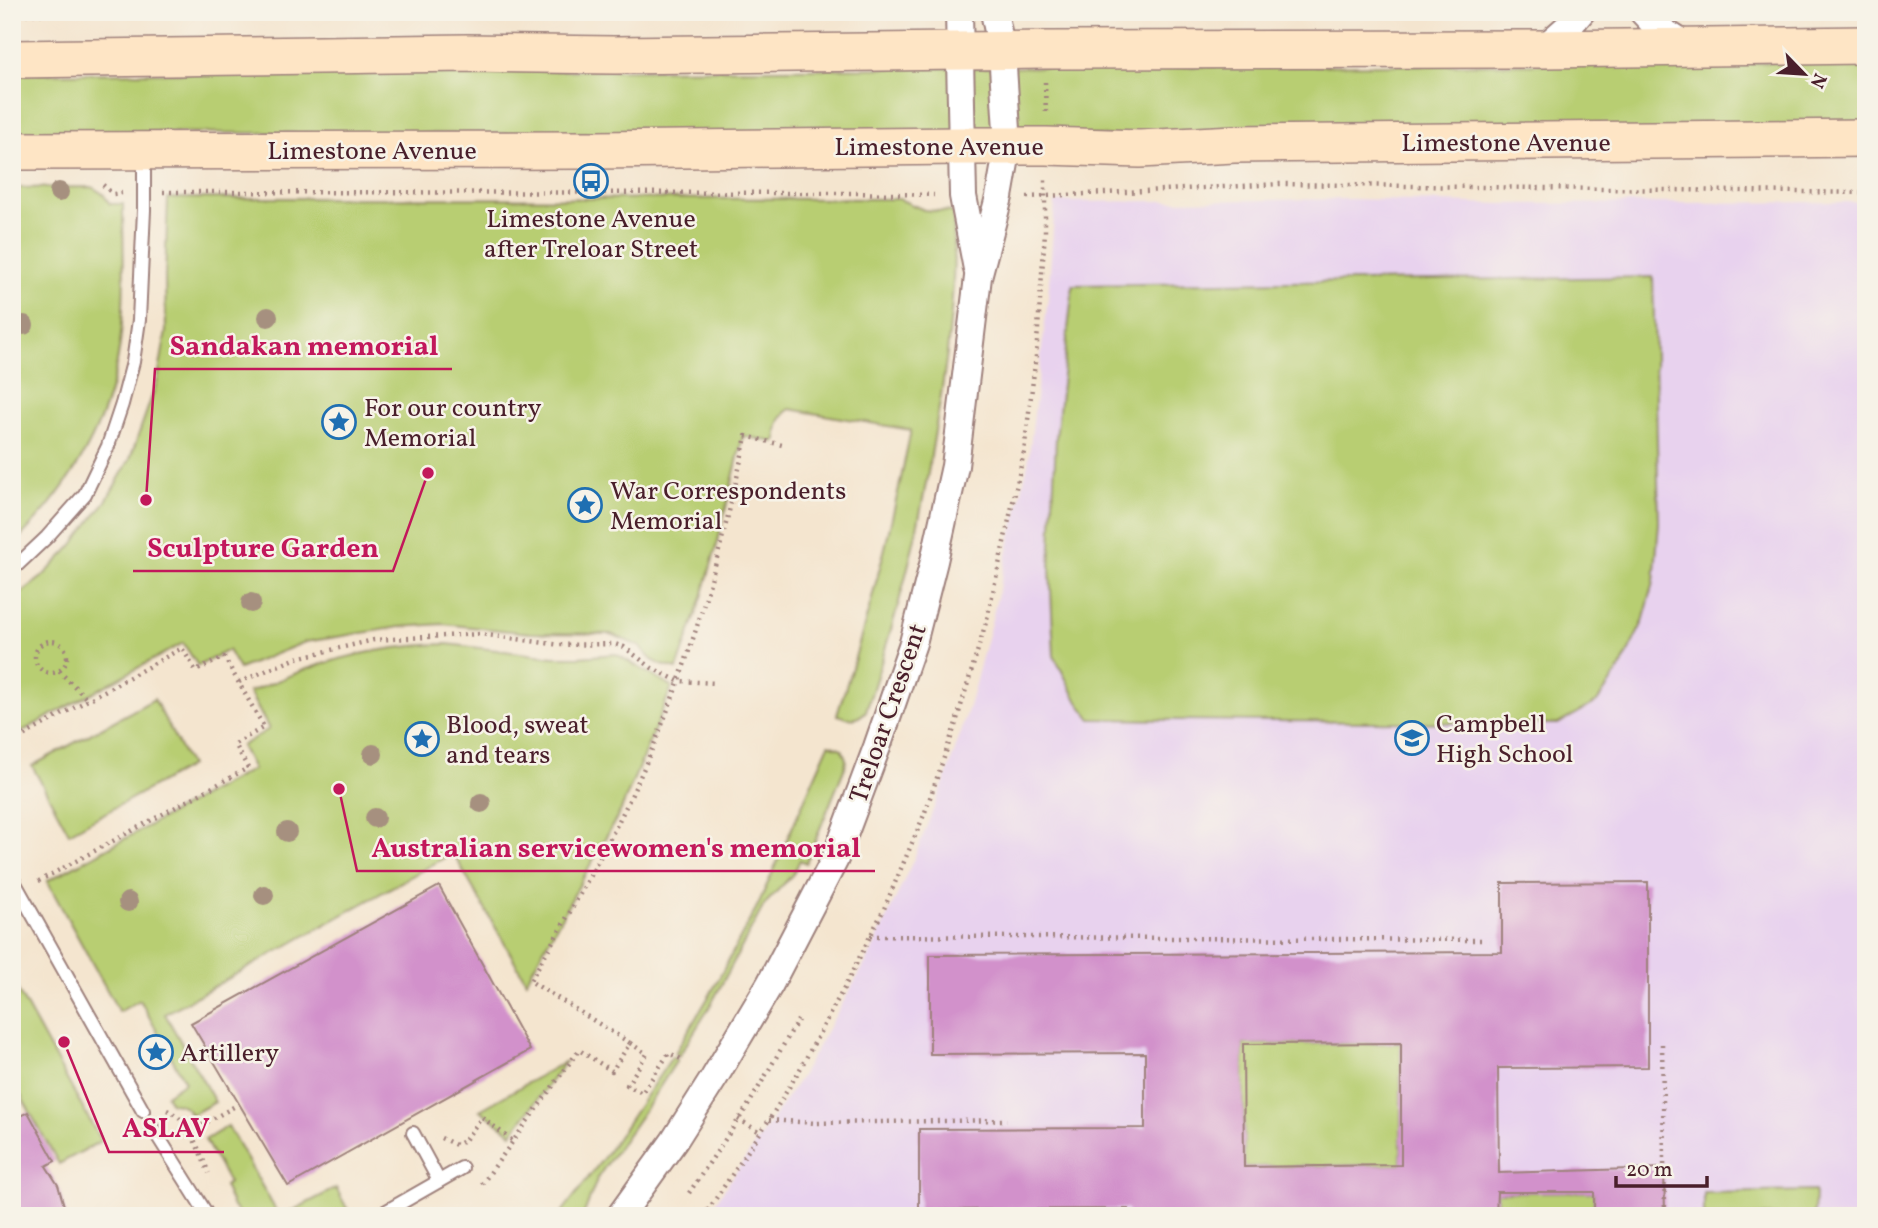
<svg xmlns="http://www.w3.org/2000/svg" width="1878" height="1228" viewBox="0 0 1878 1228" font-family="Vollkorn,serif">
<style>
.built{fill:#e8d2ee}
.green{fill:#b8ce72;stroke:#81764e;stroke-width:2}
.building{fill:#d291cb;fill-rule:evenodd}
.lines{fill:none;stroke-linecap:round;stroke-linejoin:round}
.lane-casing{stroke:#9f827d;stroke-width:16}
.street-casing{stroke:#9f827d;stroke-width:30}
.secondary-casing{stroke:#9f827d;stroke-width:40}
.path{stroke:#9f827d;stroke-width:4.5;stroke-dasharray:2 5;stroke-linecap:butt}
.lane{stroke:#fff;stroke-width:12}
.street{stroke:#fff;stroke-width:26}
.secondary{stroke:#fee5c5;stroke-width:37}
.tree{fill:#a6907f}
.labels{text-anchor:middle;stroke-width:5;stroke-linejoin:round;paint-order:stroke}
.street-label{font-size:26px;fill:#4a1f2b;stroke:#f7f3e8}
.poi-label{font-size:26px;fill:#4a1f2b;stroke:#f7f3e8;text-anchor:start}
.leader{fill:none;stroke:#c2185b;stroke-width:2.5}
.callout-dot{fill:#c2185b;stroke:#f7f3e8;stroke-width:2.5}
.callout-label{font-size:28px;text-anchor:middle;font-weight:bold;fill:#c2185b;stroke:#f7f3e8;stroke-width:5;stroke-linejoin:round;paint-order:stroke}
</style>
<rect width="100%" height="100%" fill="#f7f3e8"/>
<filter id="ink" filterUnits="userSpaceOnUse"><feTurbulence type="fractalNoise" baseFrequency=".0143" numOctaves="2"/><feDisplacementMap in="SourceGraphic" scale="14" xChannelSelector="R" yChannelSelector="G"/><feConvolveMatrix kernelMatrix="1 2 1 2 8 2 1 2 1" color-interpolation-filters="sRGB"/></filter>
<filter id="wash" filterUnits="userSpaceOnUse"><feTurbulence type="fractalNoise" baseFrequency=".00686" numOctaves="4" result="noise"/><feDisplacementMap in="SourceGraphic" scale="28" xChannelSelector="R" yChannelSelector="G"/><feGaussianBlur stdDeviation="1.57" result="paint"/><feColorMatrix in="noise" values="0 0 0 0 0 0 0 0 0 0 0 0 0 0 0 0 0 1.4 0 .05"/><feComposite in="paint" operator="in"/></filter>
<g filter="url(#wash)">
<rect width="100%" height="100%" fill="#f4e5cf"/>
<!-- built -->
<path class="built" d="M1354,199L1499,204L1866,202V1216H706L800,1078L870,955L915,856L948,772L970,703L993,615L1028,464L1048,298L1055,202Z"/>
<!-- green -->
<g class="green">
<path d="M1866,62V145L1108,136L12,132V74Z"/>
<path d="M92,187L103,194L110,204H123C123,250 126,297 120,343C110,423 70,490 12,545V188Z"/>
<path d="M168,198L899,199L924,210L953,212C957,285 948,359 935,431C927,482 917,533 904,583C893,626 879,669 866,711C856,722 850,719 837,715C868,621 892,527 911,430L790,409C779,416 776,426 777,439L774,442L743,436L718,541L702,597L677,669L662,665L652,660L639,646L611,634L530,633L443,624L400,627L305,642L239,669L228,650L198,666L183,643L12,737V600L42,577L71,547L106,501L130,459L158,379L166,331L165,277Z"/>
<path d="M1653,277L1659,523L1654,582L1643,622L1621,667L1597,702L1558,724L1091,719L1078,702L1054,656L1050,568L1056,438L1073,285Z"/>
<path d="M447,644L553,657H579L616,654L672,687L621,810L526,981L453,853L165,1014L215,1102L191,1115C187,1106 179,1103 171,1103L166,1095L185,1082L140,1000L119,1012L47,881L253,769L241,746L269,729L249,692C268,685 286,677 304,670C349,654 399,645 447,644Z"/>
<path d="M154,699L190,766L69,833L32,766Z"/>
<path d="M829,744L842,749L846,759L845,767L806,863L800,860L793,874L764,905L709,1008L679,1056L675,1053L711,993L759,903Z"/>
<path d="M12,980L101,1141L59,1164L12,1080Z"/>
<path d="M1401,1043V1165L1244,1167L1243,1044Z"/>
<path d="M672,1057L677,1060L646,1108L598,1177L583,1216H559L605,1156Z"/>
<path d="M566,1061L512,1133L480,1110Z"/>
<path d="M228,1126L279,1216H241L233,1207L224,1186L229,1183L205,1140Z"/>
<path d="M336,1188L350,1214L347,1216H282Z"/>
<path d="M1815,1191L1814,1216H1704V1193Z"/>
<path d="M1497,1192H1594V1216H1496Z"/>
</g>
<g id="blocks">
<!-- building -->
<g class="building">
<path d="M1648,882V1067L1498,1068L1499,1173L1664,1168L1665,1216H1594V1192H1497L1496,1216H1128V1209L919,1210V1129L1145,1128V1053L930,1054V955L1502,952V883ZM1401,1043V1165L1244,1167L1243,1044Z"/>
<path d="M439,886L530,1050L288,1186L191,1023Z"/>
<path d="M12,1107L18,1117L28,1112L55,1161L46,1166L58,1185L67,1216H12Z"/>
</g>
</g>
</g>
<g filter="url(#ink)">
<use href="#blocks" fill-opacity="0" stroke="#9f827d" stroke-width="2"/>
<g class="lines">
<!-- lane casing -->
<g class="lane-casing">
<g id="lane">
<path d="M12,570L47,537L85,494L108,446L122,404L133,362L139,320L144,210V155"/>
<path d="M12,878L143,1111"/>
<path d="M152,1127L208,1216"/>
<path d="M413,1133L439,1181"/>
<path d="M378,1216L462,1168"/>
</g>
</g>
<!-- street casing -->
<g class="street-casing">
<g id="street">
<path d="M959,12L963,196L977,269"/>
<path d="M1643,12L1658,28L1688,47"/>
<path d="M1543,49L1569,26L1581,12"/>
<path d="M620,1216L674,1141L714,1078L770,984L835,859L877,747L913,643L934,561L955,466L978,277L999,197L1008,146L1002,51L994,12"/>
</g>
</g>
<!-- secondary casing -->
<g class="secondary-casing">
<g id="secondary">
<path d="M12,59L468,53L614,55L1045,50L1543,49L1866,45"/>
<path d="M12,151L596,150L961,146H1046L1140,149L1234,144L1866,138"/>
</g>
</g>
<!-- path -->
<g class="path">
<path d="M12,14L494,12"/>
<path d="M1045,82L1046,115"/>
<path d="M103,185L113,194L122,193"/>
<path d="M163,192L854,193L934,195"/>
<path d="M1027,197L1281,184L1866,193"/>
<circle cx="51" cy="657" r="16"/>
<path d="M59,671L88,700"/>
<path d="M239,682L297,658L374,640L480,634L560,645L615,644L624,647L652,668L678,681L717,683"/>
<path d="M12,742L182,648L196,671L224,657L264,727L235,744L248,768L37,882"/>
<path d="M870,936L1482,940"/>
<path d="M630,1043L647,1054L627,1085L642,1093L669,1053L683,1060"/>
<path d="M1662,1044L1665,1216"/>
<path d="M167,1110C190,1120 199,1152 209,1173"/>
<path d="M738,1119L760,1132"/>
<path d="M769,1120L816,1123L1007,1120"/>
<path d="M189,1132L239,1104"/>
<path d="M441,1138L456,1145L465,1140L482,1117L513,1141"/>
<path d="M482,1184L579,1050L612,1071L630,1043L530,981C572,909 614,837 647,761C692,657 723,547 746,436L782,445"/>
<path d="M689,1193L749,1104L798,1020"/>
<path d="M704,1216L769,1120L799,1071L844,988L883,911L924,815L955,726L987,619L1024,452L1036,356L1045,232V180"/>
</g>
<!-- lane -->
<use href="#lane" class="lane"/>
<!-- street -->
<use href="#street" class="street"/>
<!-- secondary -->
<use href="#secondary" class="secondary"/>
</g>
<!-- trees -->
<g class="tree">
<circle cx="59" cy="192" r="10"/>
<circle cx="268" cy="317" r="10"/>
<circle cx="24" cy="325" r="10"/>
<circle cx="251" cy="603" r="10"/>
<circle cx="373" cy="754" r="10"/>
<circle cx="481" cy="803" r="10"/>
<circle cx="375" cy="818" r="10"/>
<circle cx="287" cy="832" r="10"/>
<circle cx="264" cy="895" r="10"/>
<circle cx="128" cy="902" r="10"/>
</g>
</g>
<!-- icons -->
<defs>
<g id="bus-ring" transform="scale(1.75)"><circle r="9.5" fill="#f7f3e8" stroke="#1f6fb2" stroke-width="1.5"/><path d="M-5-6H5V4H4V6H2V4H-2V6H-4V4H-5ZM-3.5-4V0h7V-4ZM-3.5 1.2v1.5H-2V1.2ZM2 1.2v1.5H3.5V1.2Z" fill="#1f6fb2"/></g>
<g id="sight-ring" transform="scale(1.75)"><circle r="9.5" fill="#f7f3e8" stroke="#1f6fb2" stroke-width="1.5"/><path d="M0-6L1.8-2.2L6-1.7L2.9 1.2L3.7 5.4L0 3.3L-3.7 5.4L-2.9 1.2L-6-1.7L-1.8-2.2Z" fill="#1f6fb2"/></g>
<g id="school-ring" transform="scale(1.75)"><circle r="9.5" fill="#f7f3e8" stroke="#1f6fb2" stroke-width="1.5"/><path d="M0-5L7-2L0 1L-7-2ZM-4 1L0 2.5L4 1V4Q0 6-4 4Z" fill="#1f6fb2"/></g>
</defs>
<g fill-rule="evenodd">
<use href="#bus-ring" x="591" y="181"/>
<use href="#sight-ring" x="339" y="422"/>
<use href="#sight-ring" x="585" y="505"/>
<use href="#school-ring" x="1412" y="738"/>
<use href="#sight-ring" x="422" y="739"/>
<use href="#sight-ring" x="156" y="1052"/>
</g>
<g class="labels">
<!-- street labels -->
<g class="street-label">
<text x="1506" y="151">Limestone Avenue</text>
<text x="939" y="155">Limestone Avenue</text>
<text x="372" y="159">Limestone Avenue</text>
<text transform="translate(887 713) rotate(-71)" y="9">Treloar Crescent</text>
</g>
<!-- poi labels -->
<g class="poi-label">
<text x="591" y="227" text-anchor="middle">Limestone Avenue<tspan x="591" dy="30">after Treloar Street</tspan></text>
<text x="364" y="416">For our country<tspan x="364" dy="30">Memorial</tspan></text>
<text x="610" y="499">War Correspondents<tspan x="610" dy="30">Memorial</tspan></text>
<text x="1436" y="732">Campbell<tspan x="1436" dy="30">High School</tspan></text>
<text x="446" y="733">Blood, sweat<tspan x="446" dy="30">and tears</tspan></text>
<text x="180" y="1061">Artillery</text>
</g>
</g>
<!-- callouts -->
<path class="leader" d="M146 500L155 369H452M428 473L393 571H133M339 789L357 871H875M64 1042L109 1152H224"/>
<g class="callout-dot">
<circle cx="146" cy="500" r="7"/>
<circle cx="428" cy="473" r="7"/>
<circle cx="339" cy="789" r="7"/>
<circle cx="64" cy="1042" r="7"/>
</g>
<g class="callout-label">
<text x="304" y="355">Sandakan memorial</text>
<text x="263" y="557">Sculpture Garden</text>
<text x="616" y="857">Australian servicewomen's memorial</text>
<text x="166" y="1137">ASLAV</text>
</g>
<!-- margin -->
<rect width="1878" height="1228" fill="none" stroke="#f7f3e8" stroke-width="42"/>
<!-- north arrow -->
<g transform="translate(1804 74) rotate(115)" stroke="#f7f3e8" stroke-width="5" paint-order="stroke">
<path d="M0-5L12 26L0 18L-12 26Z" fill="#4a1f2b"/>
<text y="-10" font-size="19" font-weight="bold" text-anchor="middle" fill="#4a1f2b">N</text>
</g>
<!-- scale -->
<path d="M1616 1176v10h91v-10" fill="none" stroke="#4a1f2b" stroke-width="3.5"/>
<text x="1626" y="1176" font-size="21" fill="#4a1f2b" stroke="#f7f3e8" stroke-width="5" paint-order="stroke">20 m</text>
</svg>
